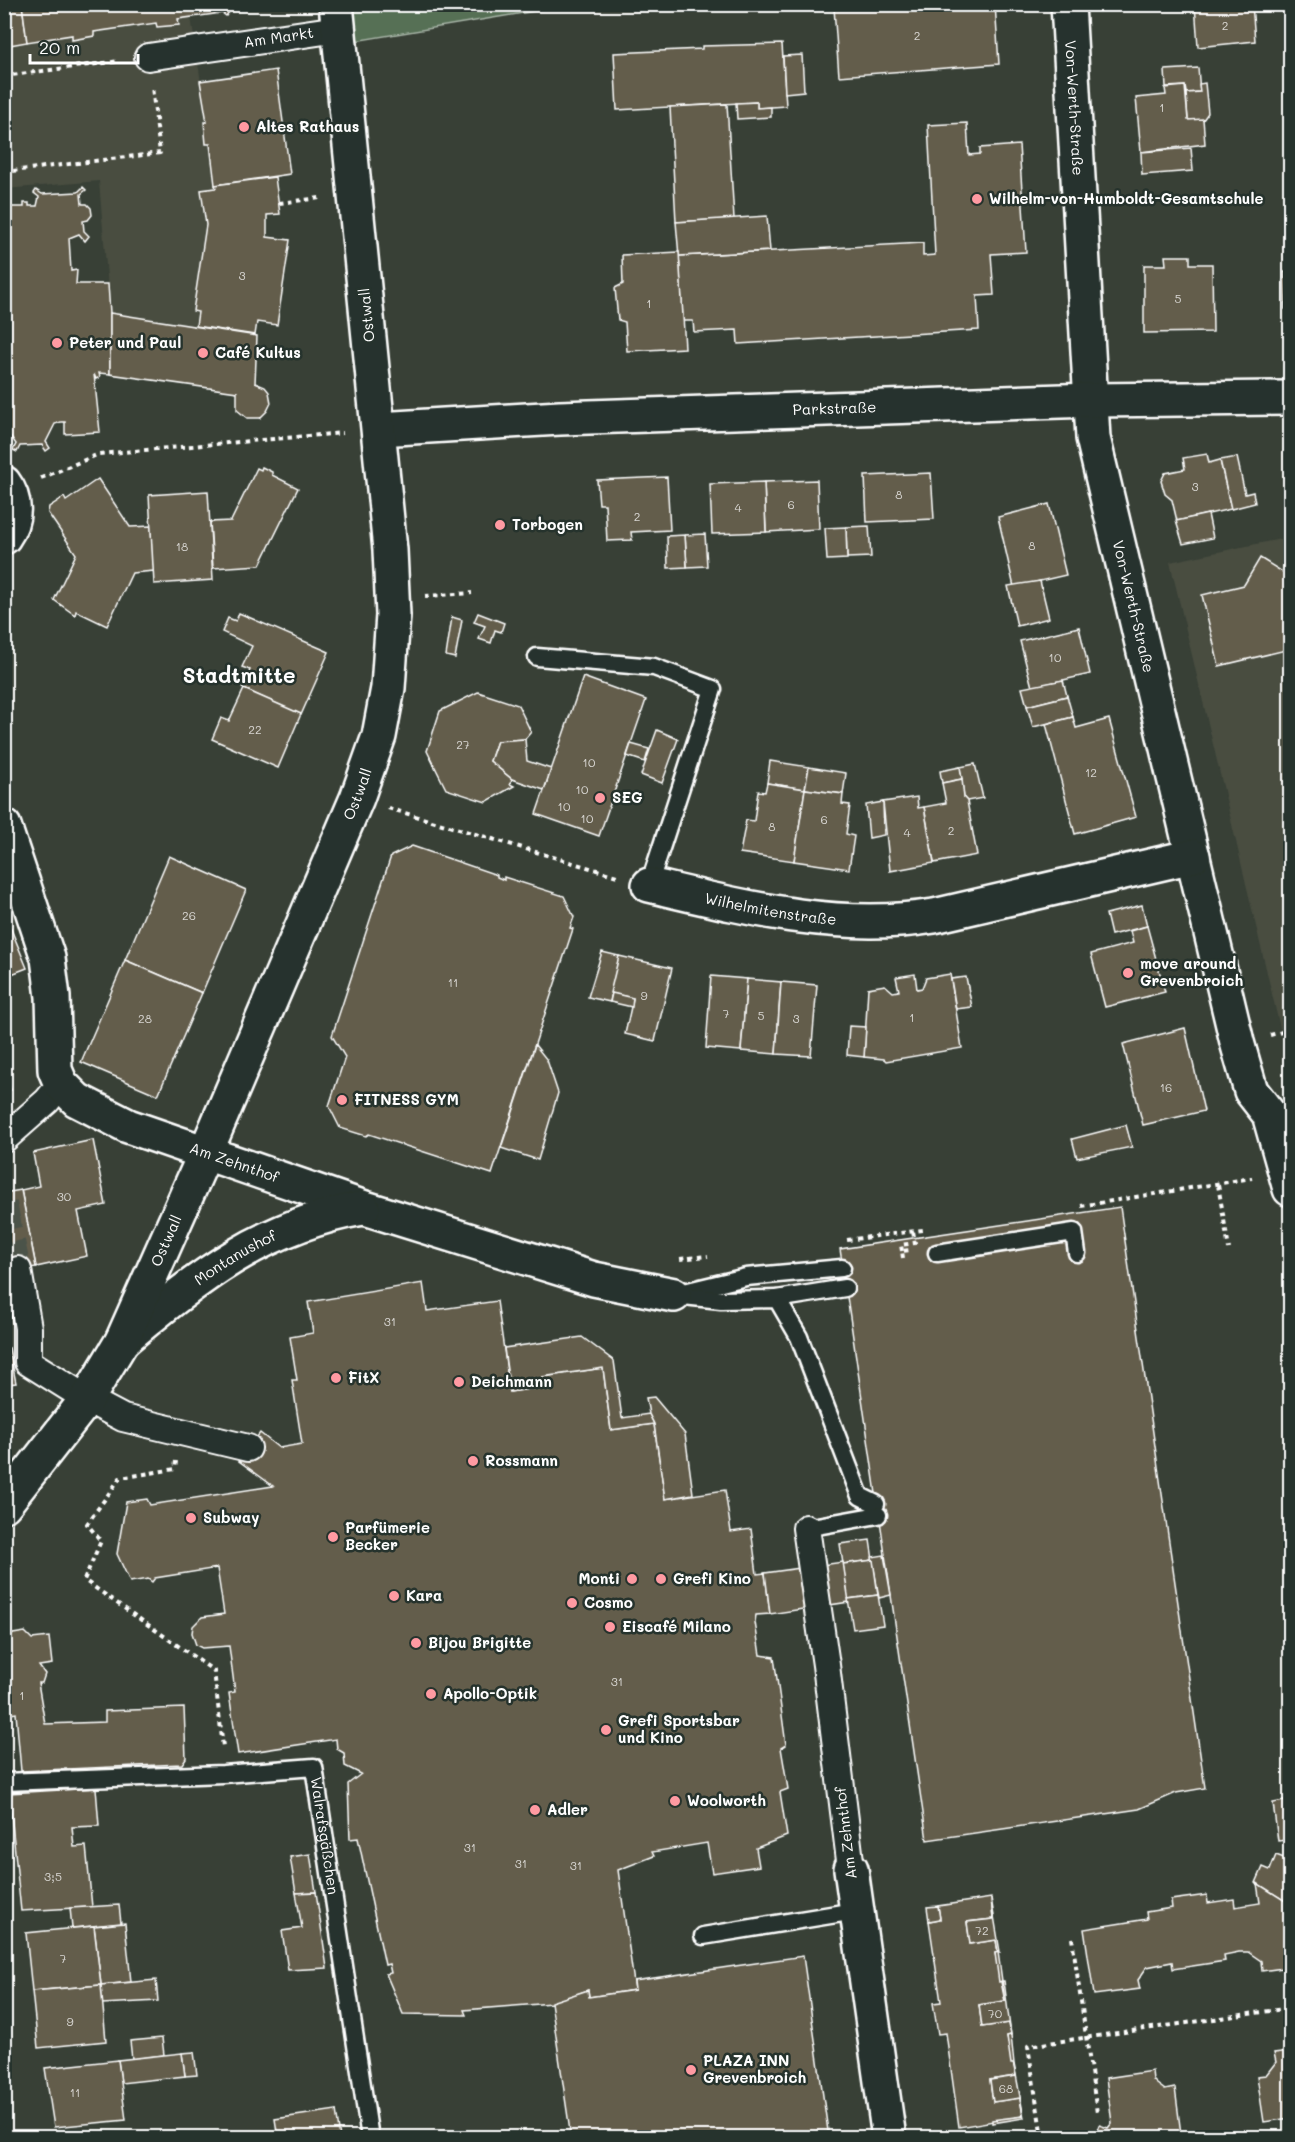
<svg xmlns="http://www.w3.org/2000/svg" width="1295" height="2142" viewBox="0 0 1295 2142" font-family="Mali,sans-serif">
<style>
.built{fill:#494d41}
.green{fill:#566f55;stroke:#aab7aa;stroke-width:1.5}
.building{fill:#635d4c;stroke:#fff;stroke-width:1.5}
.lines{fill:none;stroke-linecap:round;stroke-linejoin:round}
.pedestrian-tunnel{stroke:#4c534a;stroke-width:26;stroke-dasharray:26 13;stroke-linecap:butt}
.service-casing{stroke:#fff;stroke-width:21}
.pedestrian-casing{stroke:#fff;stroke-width:30}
.minor-casing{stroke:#fff;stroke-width:38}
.secondary-casing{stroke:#fff;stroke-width:38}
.path{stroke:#fff;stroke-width:4;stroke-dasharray:4.5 4.5;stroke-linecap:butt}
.service{stroke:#26332d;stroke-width:16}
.pedestrian{stroke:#26332d;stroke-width:26}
.minor{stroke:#26332d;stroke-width:33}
.secondary{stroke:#26332d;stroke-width:33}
.poi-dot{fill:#ff9aa2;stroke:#26332d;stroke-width:2}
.labels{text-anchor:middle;stroke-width:5;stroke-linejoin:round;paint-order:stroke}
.number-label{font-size:12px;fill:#d8d6d2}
.street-label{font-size:15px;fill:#fff;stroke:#26332d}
.poi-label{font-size:15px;font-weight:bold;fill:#fff;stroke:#26332d;text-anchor:start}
.district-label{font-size:21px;font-weight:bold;fill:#fff;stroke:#26332d}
</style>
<rect width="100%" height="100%" fill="#384036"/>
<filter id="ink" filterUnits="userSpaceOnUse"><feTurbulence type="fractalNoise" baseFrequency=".0167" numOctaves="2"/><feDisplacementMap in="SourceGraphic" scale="12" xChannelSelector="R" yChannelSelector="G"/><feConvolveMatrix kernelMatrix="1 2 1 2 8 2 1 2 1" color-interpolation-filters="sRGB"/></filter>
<g filter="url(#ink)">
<!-- built -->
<g class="built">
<path d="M191,17L207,122L204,123L206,144H210L216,188L206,225L193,311L198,312L196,326L110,313L99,181L5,189V46L72,35L73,40L94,36V32L156,23L157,27L178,25V19Z"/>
<path d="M1290,537V1070L1170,562Z"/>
</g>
<!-- green -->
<path class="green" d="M352,4L571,5L355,41Z"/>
<!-- building -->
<g class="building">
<path d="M4,4H22L27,42L4,46Z"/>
<path d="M22,4H235L226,16L222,13L178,19L179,25L157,27L156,23L94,32V36L72,40V35L27,42Z"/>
<path d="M823,4H995L999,64L839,76L834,8L824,9Z"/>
<path d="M1195,4H1252L1255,41L1198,47Z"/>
<path d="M1252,4H1279V9L1252,11Z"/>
<path d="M782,44L786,106L757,108V102L617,110L614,53L702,49V46Z"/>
<path d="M802,55L804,91L785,93L783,56Z"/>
<path d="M1198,68L1200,92L1186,93L1185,86L1166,87L1165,70Z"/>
<path d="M276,70L290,174L215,185L210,144H206L204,122H207L200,81Z"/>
<path d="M1205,83L1208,113L1203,120H1188L1186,93L1200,92L1199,84Z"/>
<path d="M1185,86L1188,120L1203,119L1205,144L1141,152L1136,98L1166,95L1165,88Z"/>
<path d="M757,102V108L771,107V117L737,119L736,103Z"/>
<path d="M727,104L734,219L676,222L670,107Z"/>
<path d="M967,123L969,155L980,154V148L1019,145L1026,252L991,254L994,295L977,296L979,330L738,344L737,330L694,332L693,321H683L679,256L923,243V256L935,255L928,125Z"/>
<path d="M1191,148L1193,171L1142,175L1141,152Z"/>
<path d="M275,177L280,214L267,215V237L290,240L277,325L257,322L255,335L196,326L198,312L193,311L206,225L201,190L216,188L215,185Z"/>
<path d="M83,187L86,190L81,194L82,204H87L91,208L92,215L88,220L83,221L84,231L89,236L85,241L79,234L69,238L71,271L77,270L76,284H108L110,313V374L99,373L100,377L96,379L94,374L100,432L65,434V422H61L55,424L46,442L50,448L46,451L42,445L20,446L17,452L13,450L16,444L4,427V207H24V203H29V206H37L39,197L34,193L36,190L42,194L78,192Z"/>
<path d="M767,216L770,251L679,256L676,222Z"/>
<path d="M679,252L685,348L627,351L625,322L618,320L615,288L623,284L622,255Z"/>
<path d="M1165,256H1190V264H1212L1213,332L1144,333V265H1166Z"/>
<path d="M1284,272H1290V309H1285Z"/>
<path d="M110,313L257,336L255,383L265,387L269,392L271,403L267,411L260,418H247L237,410V392L110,374Z"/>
<path d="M1207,454L1209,463L1220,460L1231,509L1177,521L1172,500L1165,494L1161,481L1165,473L1185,469L1183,458Z"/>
<path d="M1237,457L1245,494L1253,492L1255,503L1231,509L1220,460Z"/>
<path d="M262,467L272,472V475L298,488L260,565L213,568L210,522L231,521L257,468L261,470Z"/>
<path d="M931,473L934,519L867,522L865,476Z"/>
<path d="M667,477L670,530L631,532L632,540L607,541L605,504H599L597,480Z"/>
<path d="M98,479L130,527L151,526L154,571L132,573L107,626L76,611L75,615L54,600L76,554L48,513L49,507L64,497L66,501Z"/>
<path d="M817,480L819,529L766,532L764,482Z"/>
<path d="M764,482L766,532L712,534L710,484Z"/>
<path d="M208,491L213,580L154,584L149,495Z"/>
<path d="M1049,504L1066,575L1014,587L998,517Z"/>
<path d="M1208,514L1213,538L1183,544L1176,521Z"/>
<path d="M869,526L871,557L847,558L846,527Z"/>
<path d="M846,527L847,559L827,560L825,528Z"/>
<path d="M705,534L707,566L687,567L685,535Z"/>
<path d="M685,535L687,567L668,568L667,536Z"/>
<path d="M1260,558L1284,573L1290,564V649L1219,666L1202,595L1244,585Z"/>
<path d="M1040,581L1049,618L1017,626L1008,586Z"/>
<path d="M239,613L329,652L301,715L242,688L250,670L242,667L252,646L222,632L228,618L236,621Z"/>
<path d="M478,613L504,623L501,632L495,630L491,643L479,639L485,626L474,622Z"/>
<path d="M452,617L462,620L455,658L446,656Z"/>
<path d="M1079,627L1090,674L1032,687L1020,641Z"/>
<path d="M583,677L646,700L599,836L536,814Z"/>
<path d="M1063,680L1067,696L1027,706L1022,688Z"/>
<path d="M244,689L301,714L278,768L212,739L221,718L229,721Z"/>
<path d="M478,692L518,705L531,732L525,739L497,741L490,761L512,779L510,784L514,786L486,802L446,789L427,751L440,711Z"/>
<path d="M1067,696L1073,717L1033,727L1027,706Z"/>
<path d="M1073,717L1076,728L1109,719L1136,817L1075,834L1046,724Z"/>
<path d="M657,730L678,739L662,783L641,775Z"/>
<path d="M525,739L527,761L551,769L544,790L512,779L490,761L497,741Z"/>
<path d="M631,744L649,749L645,762L627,756Z"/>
<path d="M770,761L809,767L805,789L767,783Z"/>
<path d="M975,764L983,798L967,801L964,798L960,767Z"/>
<path d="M809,767L846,773L843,794L805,789Z"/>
<path d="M960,767L962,779L942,783L940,771Z"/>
<path d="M962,779L964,798L967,801L977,855L934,863L924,807L946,803L942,783Z"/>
<path d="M767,783L805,789L794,861L740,853L746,820L754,821L758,791L765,792Z"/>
<path d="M805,789L843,794L842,804L850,805L846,834L854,836L849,869L794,861Z"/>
<path d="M917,797L918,808L924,807L934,863L890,871L883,802Z"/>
<path d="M883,802L884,835L869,838L866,805Z"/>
<path d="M412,846L497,875V877L504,880V877L564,896L574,917L570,928L573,929L492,1174L369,1134L366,1136L340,1128L329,1106L345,1057L332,1036L391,856Z"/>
<path d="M169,856L246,890L202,993L125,960Z"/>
<path d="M1142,905L1147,926L1111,935L1106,914Z"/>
<path d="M4,912L27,968L4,977Z"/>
<path d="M1147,926L1165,992L1105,1007L1091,954L1133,943L1130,931Z"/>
<path d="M602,952L619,956L610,1002L588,997Z"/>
<path d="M619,956L672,968L655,1041L625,1034L633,998L610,993Z"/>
<path d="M125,960L202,993L158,1095L81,1062Z"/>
<path d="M915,974L917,989L922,988L926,978L950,974L962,1048L886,1061L884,1059L864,1057L868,988L885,985L893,992L899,991L896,977Z"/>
<path d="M711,976L747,979L741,1051L706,1048Z"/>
<path d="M966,977L972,1007L956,1009L951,979Z"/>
<path d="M747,979L781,982L776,1054L741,1051Z"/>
<path d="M781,982L817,985L811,1056L776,1054Z"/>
<path d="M612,993L633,998L632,1007L610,1002Z"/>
<path d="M849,1026L866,1027L864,1057L847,1055Z"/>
<path d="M1185,1028L1204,1111L1143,1125L1123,1044Z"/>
<path d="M535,1045L547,1060L558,1093L538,1160L501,1148Z"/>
<path d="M5,1072L11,1090L6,1092L10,1104L5,1106L9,1120L4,1123Z"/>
<path d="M1126,1125L1132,1147L1077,1158L1072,1139Z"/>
<path d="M93,1140L106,1205L78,1211L87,1256L36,1267L21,1190L39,1186L33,1153Z"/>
<path d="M21,1190L36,1267L4,1273V1193Z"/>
<path d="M1120,1207L1205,1788L1176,1793L1139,1809L927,1840L840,1249Z"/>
<path d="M423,1283L427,1311L497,1301L510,1392L543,1387L542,1377L603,1368L611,1430L654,1424L665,1499L725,1490L731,1532L751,1529L757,1574L765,1573L770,1614L756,1615L755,1622L760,1655L774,1657L786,1745L781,1748L788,1789L780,1792L787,1836L756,1848L759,1866L712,1873L707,1843L652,1852L654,1856L618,1870L635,1990L589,1997L588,1990L552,2003L464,2010L466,2015L403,2014L386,1974L391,1973L389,1964L385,1965L358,1838L350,1839L348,1784L361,1774L345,1766L344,1753L337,1749L336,1739L238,1754L229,1693L235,1692L229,1646L202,1648L196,1645L192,1633L193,1626L202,1617L224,1614L217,1568L155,1578L152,1582L148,1579L130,1582L117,1554L126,1502L147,1499L150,1505L273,1486L239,1461L260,1433L279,1448L302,1444L292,1380H297L290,1337L313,1333L308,1302Z"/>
<path d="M582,1337L614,1361L622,1418L649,1414L654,1424L611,1430L603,1368L542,1377L543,1387L510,1392L504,1348Z"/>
<path d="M9,1348L16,1383L8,1384L9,1391L4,1396V1349Z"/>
<path d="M4,1396H7L9,1407L4,1428Z"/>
<path d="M654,1397L685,1434L693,1494L665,1499L654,1424L649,1414L646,1398Z"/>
<path d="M870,1540L873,1560L843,1564L840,1544Z"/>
<path d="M884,1555L891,1595L879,1598L872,1557Z"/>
<path d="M873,1560L878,1595L848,1599L843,1564Z"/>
<path d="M843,1562L849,1602L770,1614L765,1573Z"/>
<path d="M878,1595L883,1625L853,1629L848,1599Z"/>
<path d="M25,1632L32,1639L49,1637L52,1664L39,1666L45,1674L42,1683H38L45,1724L105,1722V1711L184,1708L186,1758L182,1764L21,1771L16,1713L4,1715V1644L13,1634Z"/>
<path d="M96,1788L99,1826L72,1827L74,1847L86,1846L92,1907L21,1911L9,1793Z"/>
<path d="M1290,1800V1904L1256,1883L1263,1867L1270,1870L1276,1855L1284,1858L1287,1849L1286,1840L1278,1841L1273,1803Z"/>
<path d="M310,1854L316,1892L296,1893L290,1857Z"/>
<path d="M1257,1883L1290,1904V1967L1262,1971L1261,1961L1248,1952H1239L1224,1955L1225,1961L1173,1969L1172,1962L1147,1967L1138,1980L1140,1989L1094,1995L1084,1929L1147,1919L1146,1912L1172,1908L1171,1900L1207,1895L1208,1903L1234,1899L1235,1907L1260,1903Z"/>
<path d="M316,1892L327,1968L288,1970L282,1931L302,1928L296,1893Z"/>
<path d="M991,1898L993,1919L967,1922L970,1944L996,1940L998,1952L995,1953L1005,2001L979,2005L982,2027L1009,2023L1011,2035L1007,2036L1016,2076L990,2080L993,2102L1020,2098L1023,2116L959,2127L946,2033L938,2034L933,2003L941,2002L929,1921L940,1919L938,1906Z"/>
<path d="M991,1898L1000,1952H998L996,1940L970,1944L967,1922L993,1919Z"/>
<path d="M119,1905L121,1923L72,1928L70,1908Z"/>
<path d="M938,1906L940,1919L929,1921L927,1907Z"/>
<path d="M125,1923L131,1982L101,1985L94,1926Z"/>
<path d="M94,1926L101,1985L32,1991L26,1933Z"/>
<path d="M998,1952L1002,1981L999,1982L995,1953Z"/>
<path d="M803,1956L829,2138H571L551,2002L588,1990L589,1997L635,1990L634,1981Z"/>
<path d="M156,1980L158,2001L102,2004L101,1985Z"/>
<path d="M1002,1981H1004L1011,2035L1009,2023L982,2027L979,2005L1005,2001Z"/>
<path d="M101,1985L106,2041L38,2048L32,1991Z"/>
<path d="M1011,2035L1014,2064H1011L1007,2036Z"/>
<path d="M162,2038L164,2055L132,2059L130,2041Z"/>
<path d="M1290,2051V2118L1264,2122L1257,2076L1266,2075L1276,2062L1274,2053Z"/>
<path d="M194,2052L197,2075L185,2076L182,2053Z"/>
<path d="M182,2053L185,2076L121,2083L118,2060Z"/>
<path d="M118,2060L126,2120L54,2127L45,2068Z"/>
<path d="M1014,2064L1024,2118L992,2123V2120L1023,2116L1020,2098L993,2102L990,2080L1016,2076Z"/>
<path d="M1152,2071L1153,2080L1157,2084L1165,2090L1175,2088L1181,2134L1161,2138H1094L1099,2125L1108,2128L1112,2123L1106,2078Z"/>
<path d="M336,2110L340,2138H278L275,2119Z"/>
</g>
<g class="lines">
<!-- pedestrian-tunnel -->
<path class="pedestrian-tunnel" d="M4,1204L18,1270"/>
<!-- service casing -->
<g class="service-casing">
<g id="service">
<path d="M537,657L654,667L713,689L649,885"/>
<path d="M937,1253L1074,1232L1077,1253"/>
<path d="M680,1293L746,1277L842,1268"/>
<path d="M674,1295L721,1300L777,1299L799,1337L860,1496L876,1504"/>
<path d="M777,1299L845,1288"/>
<path d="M806,1528L878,1515"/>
<path id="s1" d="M4,1782L223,1774L314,1767L370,2138"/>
<path d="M703,1936L855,1911"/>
</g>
</g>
<!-- pedestrian casing -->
<g class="pedestrian-casing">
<g id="pedestrian">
<path id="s2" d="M148,57L338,29"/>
<path d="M4,1139L47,1101L61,1084"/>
<path d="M18,1270L28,1328V1362L87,1399L123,1418L248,1448"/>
<path d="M806,1528L826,1665L851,1869"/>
</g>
</g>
<!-- minor casing -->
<g class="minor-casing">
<g id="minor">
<path id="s3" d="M1068,4L1093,438L1237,1042L1251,1091L1269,1114L1290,1189"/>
<path id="s4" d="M379,429L560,418L1092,400L1290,398"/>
<path d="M4,483C17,500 16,520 4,537"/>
<path id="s5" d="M4,826L48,958L53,997L55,1070L61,1084L77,1100L128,1126L365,1208L594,1279L674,1295"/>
<path id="s6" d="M649,885C743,907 838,932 934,916L1193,856"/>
<path id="s7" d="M122,1341C197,1278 263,1225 363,1208"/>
<path d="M851,1869L889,2138"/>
</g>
</g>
<!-- secondary casing -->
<g class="secondary-casing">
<g id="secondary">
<path id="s8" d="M4,1505L87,1399L122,1341L205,1154L357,798L379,736L388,688L393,615L390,550L336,4"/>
</g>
</g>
<!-- path -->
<g class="path">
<path d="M4,76L120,61"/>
<path d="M4,172L160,153L152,87"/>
<path d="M279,203L320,198"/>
<path d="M41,478L99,454L343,433"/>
<path d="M425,596L472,593"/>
<path d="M388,808L617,876"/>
<path d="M1270,1035L1290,1030"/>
<path d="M1218,1185L1229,1249"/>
<path d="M1081,1206L1252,1178"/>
<path d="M847,1240L923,1230"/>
<path d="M902,1251L901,1245L915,1243L913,1231"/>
<path d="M903,1258L902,1251L911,1250"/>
<path d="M680,1259L708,1256"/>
<path d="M176,1461L175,1469L120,1478L87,1524L101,1541L84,1580L214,1671L223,1747"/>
<path d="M1072,1938L1097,2113"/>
<path d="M1042,2138L1028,2046L1290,2008"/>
</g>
<!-- service -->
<use href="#service" class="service"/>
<!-- pedestrian -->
<use href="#pedestrian" class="pedestrian"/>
<!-- minor -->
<use href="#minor" class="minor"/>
<!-- secondary -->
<use href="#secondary" class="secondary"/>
</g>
</g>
<!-- markers -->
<g class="poi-dot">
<circle cx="244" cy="127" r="6"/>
<circle cx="977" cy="199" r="6"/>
<circle cx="57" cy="343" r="6"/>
<circle cx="203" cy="353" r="6"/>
<circle cx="500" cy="525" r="6"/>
<circle cx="600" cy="798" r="6"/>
<circle cx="1128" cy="973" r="6"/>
<circle cx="342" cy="1100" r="6"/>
<circle cx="336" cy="1378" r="6"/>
<circle cx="459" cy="1382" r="6"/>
<circle cx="473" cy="1461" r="6"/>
<circle cx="191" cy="1518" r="6"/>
<circle cx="333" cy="1537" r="6"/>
<circle cx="632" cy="1579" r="6"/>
<circle cx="661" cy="1579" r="6"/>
<circle cx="394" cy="1596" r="6"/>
<circle cx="572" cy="1603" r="6"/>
<circle cx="610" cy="1627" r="6"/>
<circle cx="416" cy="1643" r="6"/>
<circle cx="431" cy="1694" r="6"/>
<circle cx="606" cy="1730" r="6"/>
<circle cx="675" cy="1801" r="6"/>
<circle cx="535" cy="1810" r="6"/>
<circle cx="691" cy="2070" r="6"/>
</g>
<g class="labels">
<!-- number labels -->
<g class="number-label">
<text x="1225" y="30">2</text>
<text x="917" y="40">2</text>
<text x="1162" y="112">1</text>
<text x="242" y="280">3</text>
<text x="1178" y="303">5</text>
<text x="649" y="308">1</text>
<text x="1195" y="491">3</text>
<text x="899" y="499">8</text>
<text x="791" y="509">6</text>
<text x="738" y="512">4</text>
<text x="637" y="521">2</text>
<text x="1032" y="550">8</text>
<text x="182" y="551">18</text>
<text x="1055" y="662">10</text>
<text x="255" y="734">22</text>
<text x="463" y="749">27</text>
<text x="589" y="767">10</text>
<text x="1091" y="777">12</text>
<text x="582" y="794">10</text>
<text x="564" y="811">10</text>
<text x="587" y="823">10</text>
<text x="824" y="824">6</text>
<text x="772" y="831">8</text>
<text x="951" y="835">2</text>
<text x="907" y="837">4</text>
<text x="189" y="920">26</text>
<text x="453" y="987">11</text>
<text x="644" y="1000">9</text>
<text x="726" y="1018">7</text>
<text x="761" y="1020">5</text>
<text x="912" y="1022">1</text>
<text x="145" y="1023">28</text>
<text x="796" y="1023">3</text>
<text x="1166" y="1092">16</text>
<text x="64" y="1201">30</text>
<text x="390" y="1326">31</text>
<text x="617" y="1686">31</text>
<text x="22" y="1700">1</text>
<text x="470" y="1852">31</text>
<text x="521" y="1868">31</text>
<text x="576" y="1870">31</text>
<text x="53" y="1881">3;5</text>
<text x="982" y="1935">72</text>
<text x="63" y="1963">7</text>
<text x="995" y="2018">70</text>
<text x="70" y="2026">9</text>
<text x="1006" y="2093">68</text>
<text x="75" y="2097">11</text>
</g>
<!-- street labels -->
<g class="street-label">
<text dy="5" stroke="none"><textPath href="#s2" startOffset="132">Am Markt</textPath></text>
<text dy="5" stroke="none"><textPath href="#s3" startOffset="104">Von-Werth-Straße</textPath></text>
<text transform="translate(367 315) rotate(-96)" y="5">Ostwall</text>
<text dy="5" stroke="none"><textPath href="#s4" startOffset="456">Parkstraße</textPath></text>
<text dy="5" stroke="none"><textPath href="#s3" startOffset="608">Von-Werth-Straße</textPath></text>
<text dy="5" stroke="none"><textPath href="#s8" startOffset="798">Ostwall</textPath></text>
<text dy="5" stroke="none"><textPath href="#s6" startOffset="124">Wilhelmitenstraße</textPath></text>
<text dy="5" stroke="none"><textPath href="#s5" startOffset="459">Am Zehnthof</textPath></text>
<text dy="5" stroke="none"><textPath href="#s8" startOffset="312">Ostwall</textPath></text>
<text dy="5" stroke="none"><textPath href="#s7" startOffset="141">Montanushof</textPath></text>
<text transform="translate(846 1833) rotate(-97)" y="5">Am Zehnthof</text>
<text dy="5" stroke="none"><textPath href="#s1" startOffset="380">Walrafsgäßchen</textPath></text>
</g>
<!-- poi labels -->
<g class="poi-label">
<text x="256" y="132">Altes Rathaus</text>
<text x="989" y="204">Wilhelm-von-Humboldt-Gesamtschule</text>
<text x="69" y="348">Peter und Paul</text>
<text x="215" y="358">Café Kultus</text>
<text x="512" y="530">Torbogen</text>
<text x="612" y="803">SEG</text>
<text x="1140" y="969">move around<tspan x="1140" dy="17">Grevenbroich</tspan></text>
<text x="354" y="1105">FITNESS GYM</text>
<text x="348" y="1383">FitX</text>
<text x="471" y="1387">Deichmann</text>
<text x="485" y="1466">Rossmann</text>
<text x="203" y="1523">Subway</text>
<text x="345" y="1533">Parfümerie<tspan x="345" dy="17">Becker</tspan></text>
<text x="620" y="1584" text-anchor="end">Monti</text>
<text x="673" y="1584">Grefi Kino</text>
<text x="406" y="1601">Kara</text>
<text x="584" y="1608">Cosmo</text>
<text x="622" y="1632">Eiscafé Milano</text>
<text x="428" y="1648">Bijou Brigitte</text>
<text x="443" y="1699">Apollo-Optik</text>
<text x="618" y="1726">Grefi Sportsbar<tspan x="618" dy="17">und Kino</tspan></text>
<text x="687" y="1806">Woolworth</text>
<text x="547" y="1815">Adler</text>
<text x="703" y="2066">PLAZA INN<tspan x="703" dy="17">Grevenbroich</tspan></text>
</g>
<!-- district labels -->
<g class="district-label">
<text x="239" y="683">Stadtmitte</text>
</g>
</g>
<!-- margin -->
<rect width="1295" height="2142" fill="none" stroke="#26332d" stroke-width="24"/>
<rect x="12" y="12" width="1271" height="2118" fill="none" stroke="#fff" stroke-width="2" filter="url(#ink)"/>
<!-- scale -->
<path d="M30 54v9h108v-9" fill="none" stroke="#ffffff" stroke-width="3"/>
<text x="39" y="54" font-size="18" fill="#ffffff" stroke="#26332d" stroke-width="4.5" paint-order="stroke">20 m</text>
</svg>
